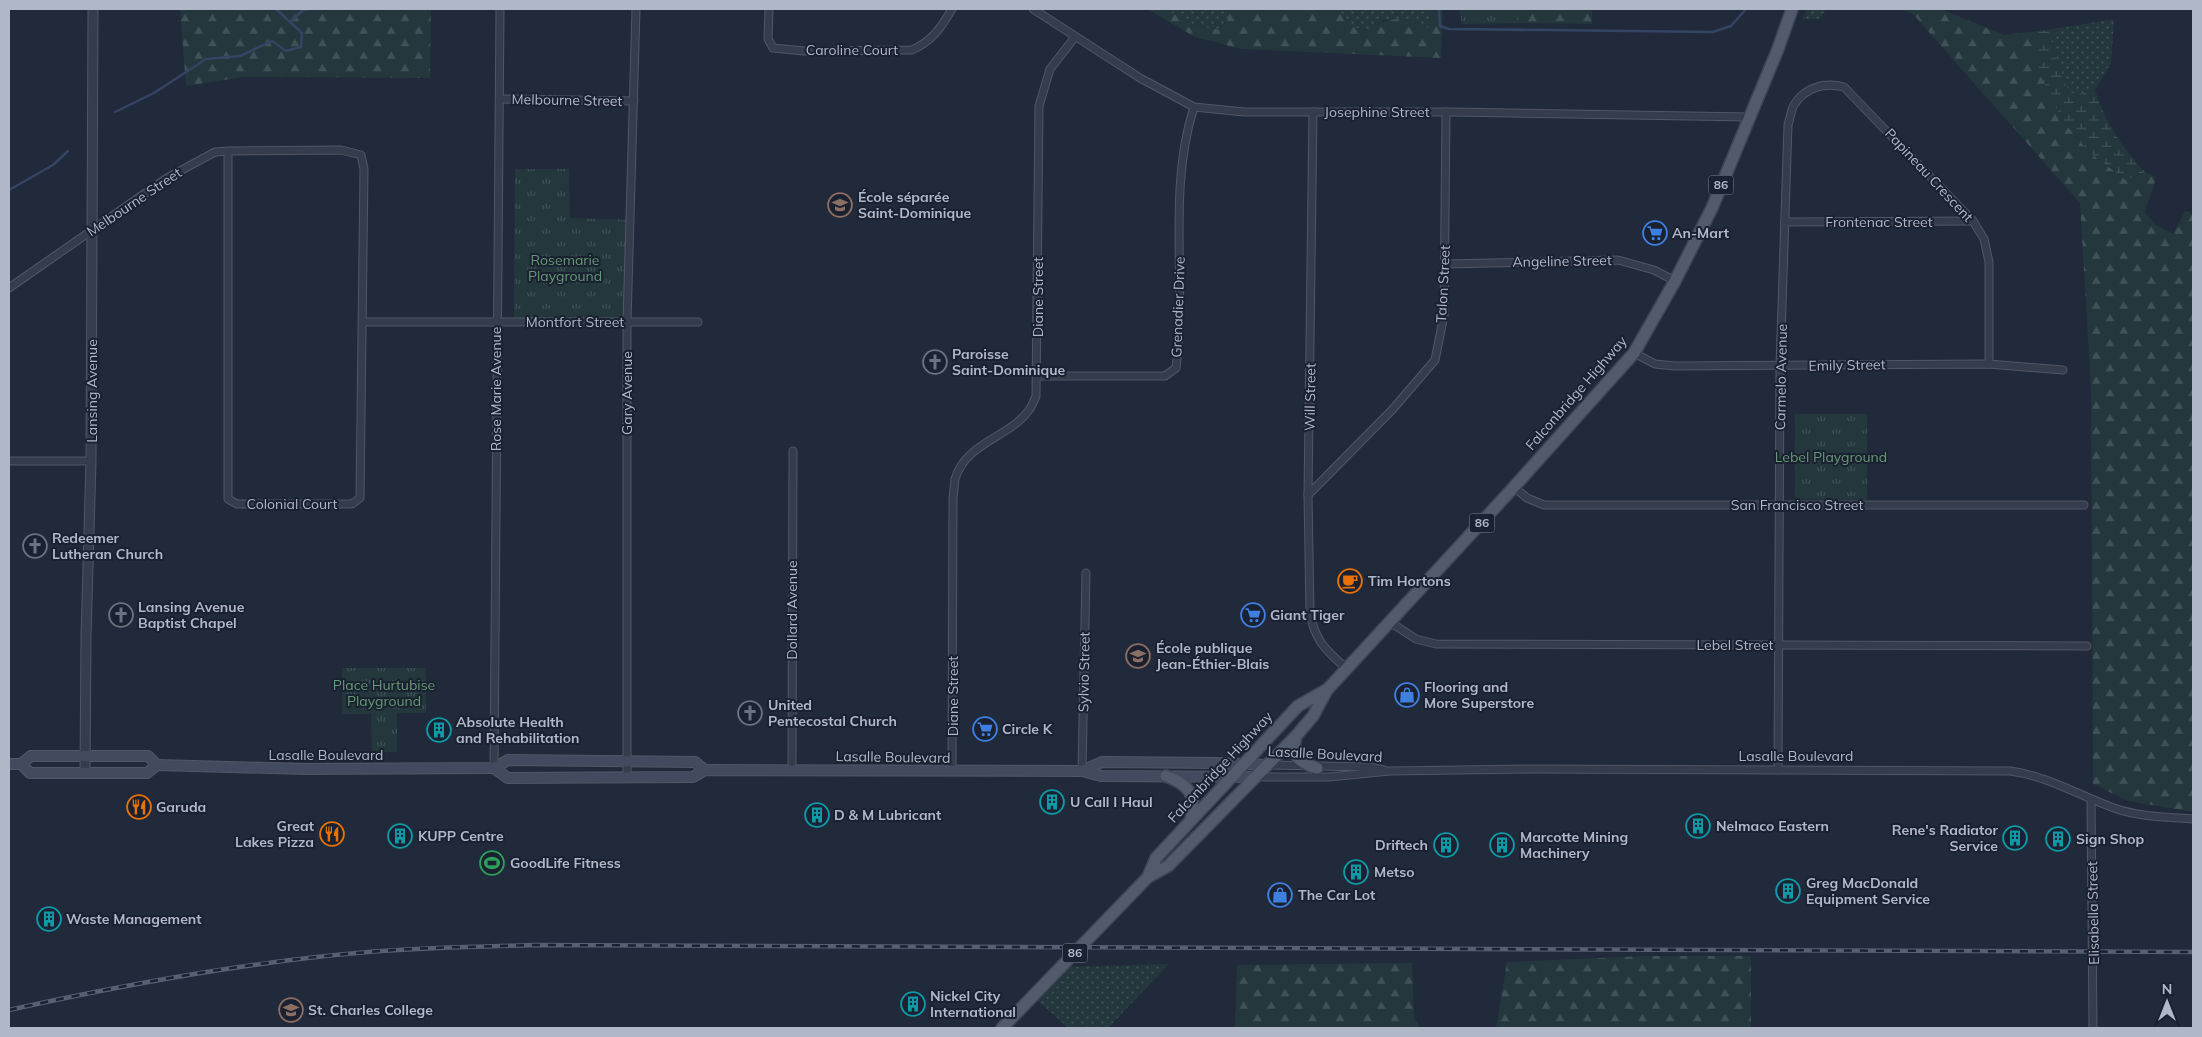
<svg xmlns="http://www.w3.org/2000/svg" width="2202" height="1037" viewBox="0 0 2202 1037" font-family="Mulish,sans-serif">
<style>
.grass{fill:url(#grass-dots)}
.forest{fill:url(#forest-firs)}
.wetland{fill:url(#wetland-marsh)}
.park{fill:url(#park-tufts)}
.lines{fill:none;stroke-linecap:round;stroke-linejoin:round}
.stream{stroke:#344463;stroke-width:2.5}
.minor-casing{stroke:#505766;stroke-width:9}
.tertiary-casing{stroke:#505766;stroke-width:11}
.secondary-casing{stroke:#505766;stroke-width:12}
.primary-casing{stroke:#3e4554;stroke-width:14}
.minor{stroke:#353c4b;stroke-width:7}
.tertiary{stroke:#353c4b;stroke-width:9}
.secondary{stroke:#424b5e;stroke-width:10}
.primary{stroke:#525b6b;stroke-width:11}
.rail-casing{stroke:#566072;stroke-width:4.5}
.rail{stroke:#1a2130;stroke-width:2.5;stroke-dasharray:8;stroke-linecap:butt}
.labels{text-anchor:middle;stroke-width:4;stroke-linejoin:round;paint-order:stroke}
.shield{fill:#1a2130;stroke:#838a9a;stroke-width:1}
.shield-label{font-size:12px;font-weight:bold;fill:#b0b7c7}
.street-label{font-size:14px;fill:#b0b7c7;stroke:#1a2130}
.poi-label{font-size:14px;font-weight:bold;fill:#b0b7c7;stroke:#1a2130;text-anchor:start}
.park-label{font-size:14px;fill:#669975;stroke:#1a2130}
</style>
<defs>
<pattern id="grass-dots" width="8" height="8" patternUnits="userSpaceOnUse" patternTransform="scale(1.25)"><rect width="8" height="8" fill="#23373c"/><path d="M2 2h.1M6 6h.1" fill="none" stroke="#405257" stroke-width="1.8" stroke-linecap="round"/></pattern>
<pattern id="forest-firs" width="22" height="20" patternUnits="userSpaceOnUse" patternTransform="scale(1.25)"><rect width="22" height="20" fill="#23373c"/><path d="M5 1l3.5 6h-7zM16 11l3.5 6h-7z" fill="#405257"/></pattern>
<pattern id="wetland-marsh" width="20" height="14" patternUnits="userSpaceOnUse" patternTransform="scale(1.25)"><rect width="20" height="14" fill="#23373c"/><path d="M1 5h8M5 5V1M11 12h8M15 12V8" fill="none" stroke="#405257"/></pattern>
<pattern id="park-tufts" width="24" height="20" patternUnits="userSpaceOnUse" patternTransform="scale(1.25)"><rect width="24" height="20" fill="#23373c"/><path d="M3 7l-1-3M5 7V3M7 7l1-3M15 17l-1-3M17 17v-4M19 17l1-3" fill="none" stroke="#405257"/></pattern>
</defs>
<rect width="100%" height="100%" fill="#212a3b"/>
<!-- grass -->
<g class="grass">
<path d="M1164,9H1228V19L1223,30L1196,26Z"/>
<path d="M1340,9H1427L1431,24L1428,28L1417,23L1384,20L1367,30L1348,26Z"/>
<path d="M1807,9H1826L1820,19H1803Z"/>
<path d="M2114,19L2111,63L2095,90L2077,95L2069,92L2053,50L2054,29Z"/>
<path d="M1169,964L1108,1028H1068L1033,996L1062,967Z"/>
</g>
<!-- forest -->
<g class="forest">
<path d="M180,9H431L430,78L243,77L186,86Z"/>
<path d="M1147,9H1164L1196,26L1223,30L1228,19V9H1340L1348,26L1366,30C1391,16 1402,16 1428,28L1431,23L1427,9H1443L1441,58L1241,49L1195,37Z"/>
<path d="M1518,9H1592V24L1518,23Z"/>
<path d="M1900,9H1941L2004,35L2038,31L2035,55L2063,121L2089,152L2126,180L2145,172L2155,177C2155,190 2147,200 2145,213L2156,225L2173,234L2185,211L2190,212L2193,216V812L2128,801L2093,784L2091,388L2080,203L1913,14Z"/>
<path d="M1646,956H1751V1028H1496L1507,962Z"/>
<path d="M1412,963L1414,1018L1421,1028H1235L1237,965Z"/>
</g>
<!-- wetland -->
<path class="wetland" d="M2054,29L2053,50L2069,92L2077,95L2095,90C2105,122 2122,148 2145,172L2126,180L2089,152L2063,121L2042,79L2035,55L2038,31Z"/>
<!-- park -->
<g class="park">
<path d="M1459,9H1518V23L1462,24Z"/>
<path d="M515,169H569L570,218L627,220L624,315L615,318H514Z"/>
<path d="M1795,414H1867V500L1795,499Z"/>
<path d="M342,668H426V713H397V752H372L371,714H342Z"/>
</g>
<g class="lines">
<!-- stream -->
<g class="stream">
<path d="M1439,9L1440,26L1449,29L1713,32L1731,26L1746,9"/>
<path d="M290,22L302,11L309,9"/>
<path d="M115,112L154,93L206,59L240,56L272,41L286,51L301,47L302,33L276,9"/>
<path d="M9,190L53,165L68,151"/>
</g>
<!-- minor casing -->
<g class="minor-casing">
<g id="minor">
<path d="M769,9L768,39L773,48L804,51L912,50C932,41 941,28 952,9"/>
<path d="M1033,9L1140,78L1194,107L1244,112H1451L1749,117"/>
<path d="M500,99L634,101"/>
<path d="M1313,112L1308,495L1310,612C1314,639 1325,650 1346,668"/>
<path d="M1785,222L1973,221"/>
<path d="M1446,264L1618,260L1654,270L1675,281"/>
<path d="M9,288L167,178L215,152L228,151L341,150L361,155L364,169L360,498L352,504H237L228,499V151"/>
<path d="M363,322H698"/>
<path d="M1634,353L1655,364L1675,366L1989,364L2063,370"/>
<path d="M1037,376H1165L1176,368C1187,282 1167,191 1194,107"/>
<path d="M9,461H91"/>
<path d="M1514,487L1527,498L1544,505H2084"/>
<path d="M1308,495L1392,410L1435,360L1444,315L1446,112"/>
<path d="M1390,622L1416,639L1436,644L2087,646"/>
<path d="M1267,765L1369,767L1384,770"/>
<path d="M494,768L500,9"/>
<path d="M792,770L793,451"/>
<path d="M1778,770L1780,366L1788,125C1790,119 1791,110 1794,105C1805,87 1825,82 1844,87L1973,221L1984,239L1989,262V364"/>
<path d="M952,771L953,498C954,492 954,485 955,479C966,442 1009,438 1029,410C1032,406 1034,401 1036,396L1039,106L1050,69L1075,37"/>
<path d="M1082,771L1086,573"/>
<path d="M1254,777H1329L1390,771L1534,769L2010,771C2048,776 2078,795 2114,808C2139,817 2167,817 2193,819"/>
<path d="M627,778V322L636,9"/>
<path d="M2091,799L2093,1028"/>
</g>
</g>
<!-- tertiary casing -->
<g class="tertiary-casing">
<path id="tertiary" d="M85,773L86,637L91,461L93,9"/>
</g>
<!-- secondary casing -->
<g class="secondary-casing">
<g id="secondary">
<path d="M9,764H21L31,756H148L157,765"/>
<path d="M21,764L30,773H147L157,765L305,769L494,768L508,760L695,762L705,770"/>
<path d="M494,768L508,778L693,777L705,770L1082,771L1101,776L1254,777"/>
<path d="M1082,771L1102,762L1217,763L1267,765"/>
</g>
</g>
<!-- primary casing -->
<g class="primary-casing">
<g id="primary">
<path d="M1296,736C1291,756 1299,763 1317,768"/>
<path d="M1166,776C1189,785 1197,794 1191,820"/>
<path d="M1148,877L1156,858L1298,706L1326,690"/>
<path d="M1002,1028L1148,877L1168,866L1296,736L1313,716L1327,690L1514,487L1634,353L1675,281L1712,208L1778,49L1792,9"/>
</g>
</g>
<!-- minor -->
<use href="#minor" class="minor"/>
<!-- tertiary -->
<use href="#tertiary" class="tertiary"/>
<!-- secondary -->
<use href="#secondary" class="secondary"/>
<!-- primary -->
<use href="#primary" class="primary"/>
<!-- rail casing -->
<g class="rail-casing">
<path id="rail" d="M9,1010C127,984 247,962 368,952C423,947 479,947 534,945L2193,952"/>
</g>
<!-- rail -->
<use href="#rail" class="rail"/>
</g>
<!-- icons -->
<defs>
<g id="school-ring" transform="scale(1.25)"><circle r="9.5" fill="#1a2130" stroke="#8d6e63" stroke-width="1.5"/><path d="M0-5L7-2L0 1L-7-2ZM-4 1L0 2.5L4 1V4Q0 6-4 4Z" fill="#8d6e63"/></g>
<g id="supermarket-ring" transform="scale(1.25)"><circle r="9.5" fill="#1a2130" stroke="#3f7fe0" stroke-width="1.5"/><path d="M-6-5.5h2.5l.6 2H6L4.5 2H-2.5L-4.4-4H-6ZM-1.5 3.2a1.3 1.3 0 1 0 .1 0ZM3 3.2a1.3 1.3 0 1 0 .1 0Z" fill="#3f7fe0"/></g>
<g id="church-ring" transform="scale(1.25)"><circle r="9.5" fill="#1a2130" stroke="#6b7280" stroke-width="1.5"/><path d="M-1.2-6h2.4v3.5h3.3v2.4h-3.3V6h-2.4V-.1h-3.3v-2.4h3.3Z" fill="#6b7280"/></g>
<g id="cafe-ring" transform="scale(1.25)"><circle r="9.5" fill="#1a2130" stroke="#e8710a" stroke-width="1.5"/><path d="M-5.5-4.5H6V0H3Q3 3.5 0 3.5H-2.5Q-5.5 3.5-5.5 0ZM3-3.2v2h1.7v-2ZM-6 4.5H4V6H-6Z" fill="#e8710a"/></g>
<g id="shop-ring" transform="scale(1.25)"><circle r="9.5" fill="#1a2130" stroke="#3f7fe0" stroke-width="1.5"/><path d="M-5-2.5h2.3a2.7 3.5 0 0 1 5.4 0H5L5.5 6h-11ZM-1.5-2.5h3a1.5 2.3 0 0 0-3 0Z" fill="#3f7fe0"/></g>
<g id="building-ring" transform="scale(1.25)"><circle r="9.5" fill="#1a2130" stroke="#0f9aa8" stroke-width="1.5"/><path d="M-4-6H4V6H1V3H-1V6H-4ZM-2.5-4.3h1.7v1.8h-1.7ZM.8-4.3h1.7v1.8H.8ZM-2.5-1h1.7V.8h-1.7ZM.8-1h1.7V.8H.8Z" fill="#0f9aa8"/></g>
<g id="restaurant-ring" transform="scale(1.25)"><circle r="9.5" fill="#1a2130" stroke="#e8710a" stroke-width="1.5"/><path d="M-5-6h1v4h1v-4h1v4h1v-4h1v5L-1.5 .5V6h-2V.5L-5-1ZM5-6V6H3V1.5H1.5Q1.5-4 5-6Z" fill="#e8710a"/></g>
<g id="stadium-ring" transform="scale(1.25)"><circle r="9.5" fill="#1a2130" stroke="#2e9e5b" stroke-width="1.5"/><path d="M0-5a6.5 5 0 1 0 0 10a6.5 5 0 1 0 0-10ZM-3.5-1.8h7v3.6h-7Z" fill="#2e9e5b"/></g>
</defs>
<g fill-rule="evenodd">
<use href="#school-ring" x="840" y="205"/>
<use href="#supermarket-ring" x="1655" y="233"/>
<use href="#church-ring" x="935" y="362"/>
<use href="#church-ring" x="35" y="546"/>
<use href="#cafe-ring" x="1350" y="581"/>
<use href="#church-ring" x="121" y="615"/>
<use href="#supermarket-ring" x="1253" y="615"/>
<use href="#school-ring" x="1138" y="656"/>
<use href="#shop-ring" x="1407" y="695"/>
<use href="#church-ring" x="750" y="713"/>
<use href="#supermarket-ring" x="985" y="729"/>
<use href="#building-ring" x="439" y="730"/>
<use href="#building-ring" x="1052" y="802"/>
<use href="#restaurant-ring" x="139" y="807"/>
<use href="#building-ring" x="817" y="815"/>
<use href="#building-ring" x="1698" y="826"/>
<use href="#restaurant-ring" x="332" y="834"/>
<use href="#building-ring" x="400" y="836"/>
<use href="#building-ring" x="2015" y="838"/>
<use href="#building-ring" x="2058" y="839"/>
<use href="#building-ring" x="1446" y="845"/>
<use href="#building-ring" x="1502" y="845"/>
<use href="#stadium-ring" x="492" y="863"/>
<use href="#building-ring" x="1356" y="872"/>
<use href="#building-ring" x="1788" y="891"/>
<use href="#shop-ring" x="1280" y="895"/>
<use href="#building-ring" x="49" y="919"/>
<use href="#building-ring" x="913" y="1004"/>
<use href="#school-ring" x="291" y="1010"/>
</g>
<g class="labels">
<!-- shield labels -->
<g class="shield">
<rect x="1708.5" y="175.5" width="25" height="19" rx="4"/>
<rect x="1469.5" y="513.5" width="25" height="19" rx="4"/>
<rect x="1062.5" y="943.5" width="25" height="19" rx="4"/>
</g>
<g class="shield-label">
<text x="1721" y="189">86</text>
<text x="1482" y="527">86</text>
<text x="1075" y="957">86</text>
</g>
<!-- street labels -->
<g class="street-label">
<text x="852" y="55">Caroline Court</text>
<text transform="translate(567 100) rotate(1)" y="5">Melbourne Street</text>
<text x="1377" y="117">Josephine Street</text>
<text transform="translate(1929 175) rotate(47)" y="5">Papineau Crescent</text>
<text transform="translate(134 202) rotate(-34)" y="5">Melbourne Street</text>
<text x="1879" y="227">Frontenac Street</text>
<text transform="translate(1562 261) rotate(-1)" y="5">Angeline Street</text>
<text transform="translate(1443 284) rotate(-87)" y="5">Talon Street</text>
<text transform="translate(1038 297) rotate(-90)" y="5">Diane Street</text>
<text transform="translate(1178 307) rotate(-88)" y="5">Grenadier Drive</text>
<text x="575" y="327">Montfort Street</text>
<text transform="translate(1847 365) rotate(-1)" y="5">Emily Street</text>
<text transform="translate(1781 377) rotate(-89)" y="5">Carmelo Avenue</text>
<text transform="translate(496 389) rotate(-90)" y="5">Rose Marie Avenue</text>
<text transform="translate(92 391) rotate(-90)" y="5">Lansing Avenue</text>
<text transform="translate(627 393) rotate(-90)" y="5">Gary Avenue</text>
<text transform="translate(1576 393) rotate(-49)" y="5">Falconbridge Highway</text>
<text transform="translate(1310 397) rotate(-89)" y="5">Will Street</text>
<text x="292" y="509">Colonial Court</text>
<text x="1797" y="510">San Francisco Street</text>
<text transform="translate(792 610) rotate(-90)" y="5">Dollard Avenue</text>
<text x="1735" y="650">Lebel Street</text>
<text transform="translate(1084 672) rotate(-89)" y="5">Sylvio Street</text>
<text transform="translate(953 696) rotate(-90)" y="5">Diane Street</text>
<text transform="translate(1325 754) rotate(3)" y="5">Lasalle Boulevard</text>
<text x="326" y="760">Lasalle Boulevard</text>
<text x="1796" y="761">Lasalle Boulevard</text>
<text transform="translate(893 757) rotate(1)" y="5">Lasalle Boulevard</text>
<text transform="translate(1220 767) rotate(-47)" y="5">Falconbridge Highway</text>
<text transform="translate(2093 913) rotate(-91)" y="5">Elisabella Street</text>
</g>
<!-- poi labels -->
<g class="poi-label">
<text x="858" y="202">École séparée<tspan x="858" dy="16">Saint-Dominique</tspan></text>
<text x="1672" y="238">An-Mart</text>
<text x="952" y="359">Paroisse<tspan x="952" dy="16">Saint-Dominique</tspan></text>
<text x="52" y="543">Redeemer<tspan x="52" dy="16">Lutheran Church</tspan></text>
<text x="1368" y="586">Tim Hortons</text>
<text x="138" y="612">Lansing Avenue<tspan x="138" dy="16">Baptist Chapel</tspan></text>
<text x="1270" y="620">Giant Tiger</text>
<text x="1156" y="653">École publique<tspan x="1156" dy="16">Jean-Éthier-Blais</tspan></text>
<text x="1424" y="692">Flooring and<tspan x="1424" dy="16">More Superstore</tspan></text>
<text x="768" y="710">United<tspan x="768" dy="16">Pentecostal Church</tspan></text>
<text x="456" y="727">Absolute Health<tspan x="456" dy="16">and Rehabilitation</tspan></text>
<text x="1002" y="734">Circle K</text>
<text x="1070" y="807">U Call I Haul</text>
<text x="156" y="812">Garuda</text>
<text x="834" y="820">D &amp; M Lubricant</text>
<text x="314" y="831" text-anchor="end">Great<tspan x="314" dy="16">Lakes Pizza</tspan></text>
<text x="1716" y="831">Nelmaco Eastern</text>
<text x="1998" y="835" text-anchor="end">Rene's Radiator<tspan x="1998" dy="16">Service</tspan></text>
<text x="418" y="841">KUPP Centre</text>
<text x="1520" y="842">Marcotte Mining<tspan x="1520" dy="16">Machinery</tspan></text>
<text x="2076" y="844">Sign Shop</text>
<text x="1428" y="850" text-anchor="end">Driftech</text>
<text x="510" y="868">GoodLife Fitness</text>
<text x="1374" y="877">Metso</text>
<text x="1806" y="888">Greg MacDonald<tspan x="1806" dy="16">Equipment Service</tspan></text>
<text x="1298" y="900">The Car Lot</text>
<text x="66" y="924">Waste Management</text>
<text x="930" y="1001">Nickel City<tspan x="930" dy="16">International</tspan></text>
<text x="308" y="1015">St. Charles College</text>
</g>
<!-- park labels -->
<g class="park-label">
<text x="565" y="265">Rosemarie<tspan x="565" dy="16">Playground</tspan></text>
<text x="1831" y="462">Lebel Playground</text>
<text x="384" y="690">Place Hurtubise<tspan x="384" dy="16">Playground</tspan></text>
</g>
</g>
<!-- border -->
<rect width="2202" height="1037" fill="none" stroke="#b0b7c7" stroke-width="20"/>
<!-- north arrow -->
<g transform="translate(2167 1002)" stroke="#1a2130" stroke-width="4" paint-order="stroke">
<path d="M0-4L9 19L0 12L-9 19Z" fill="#b0b7c7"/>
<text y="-8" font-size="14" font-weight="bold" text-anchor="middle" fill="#b0b7c7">N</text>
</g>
</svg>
